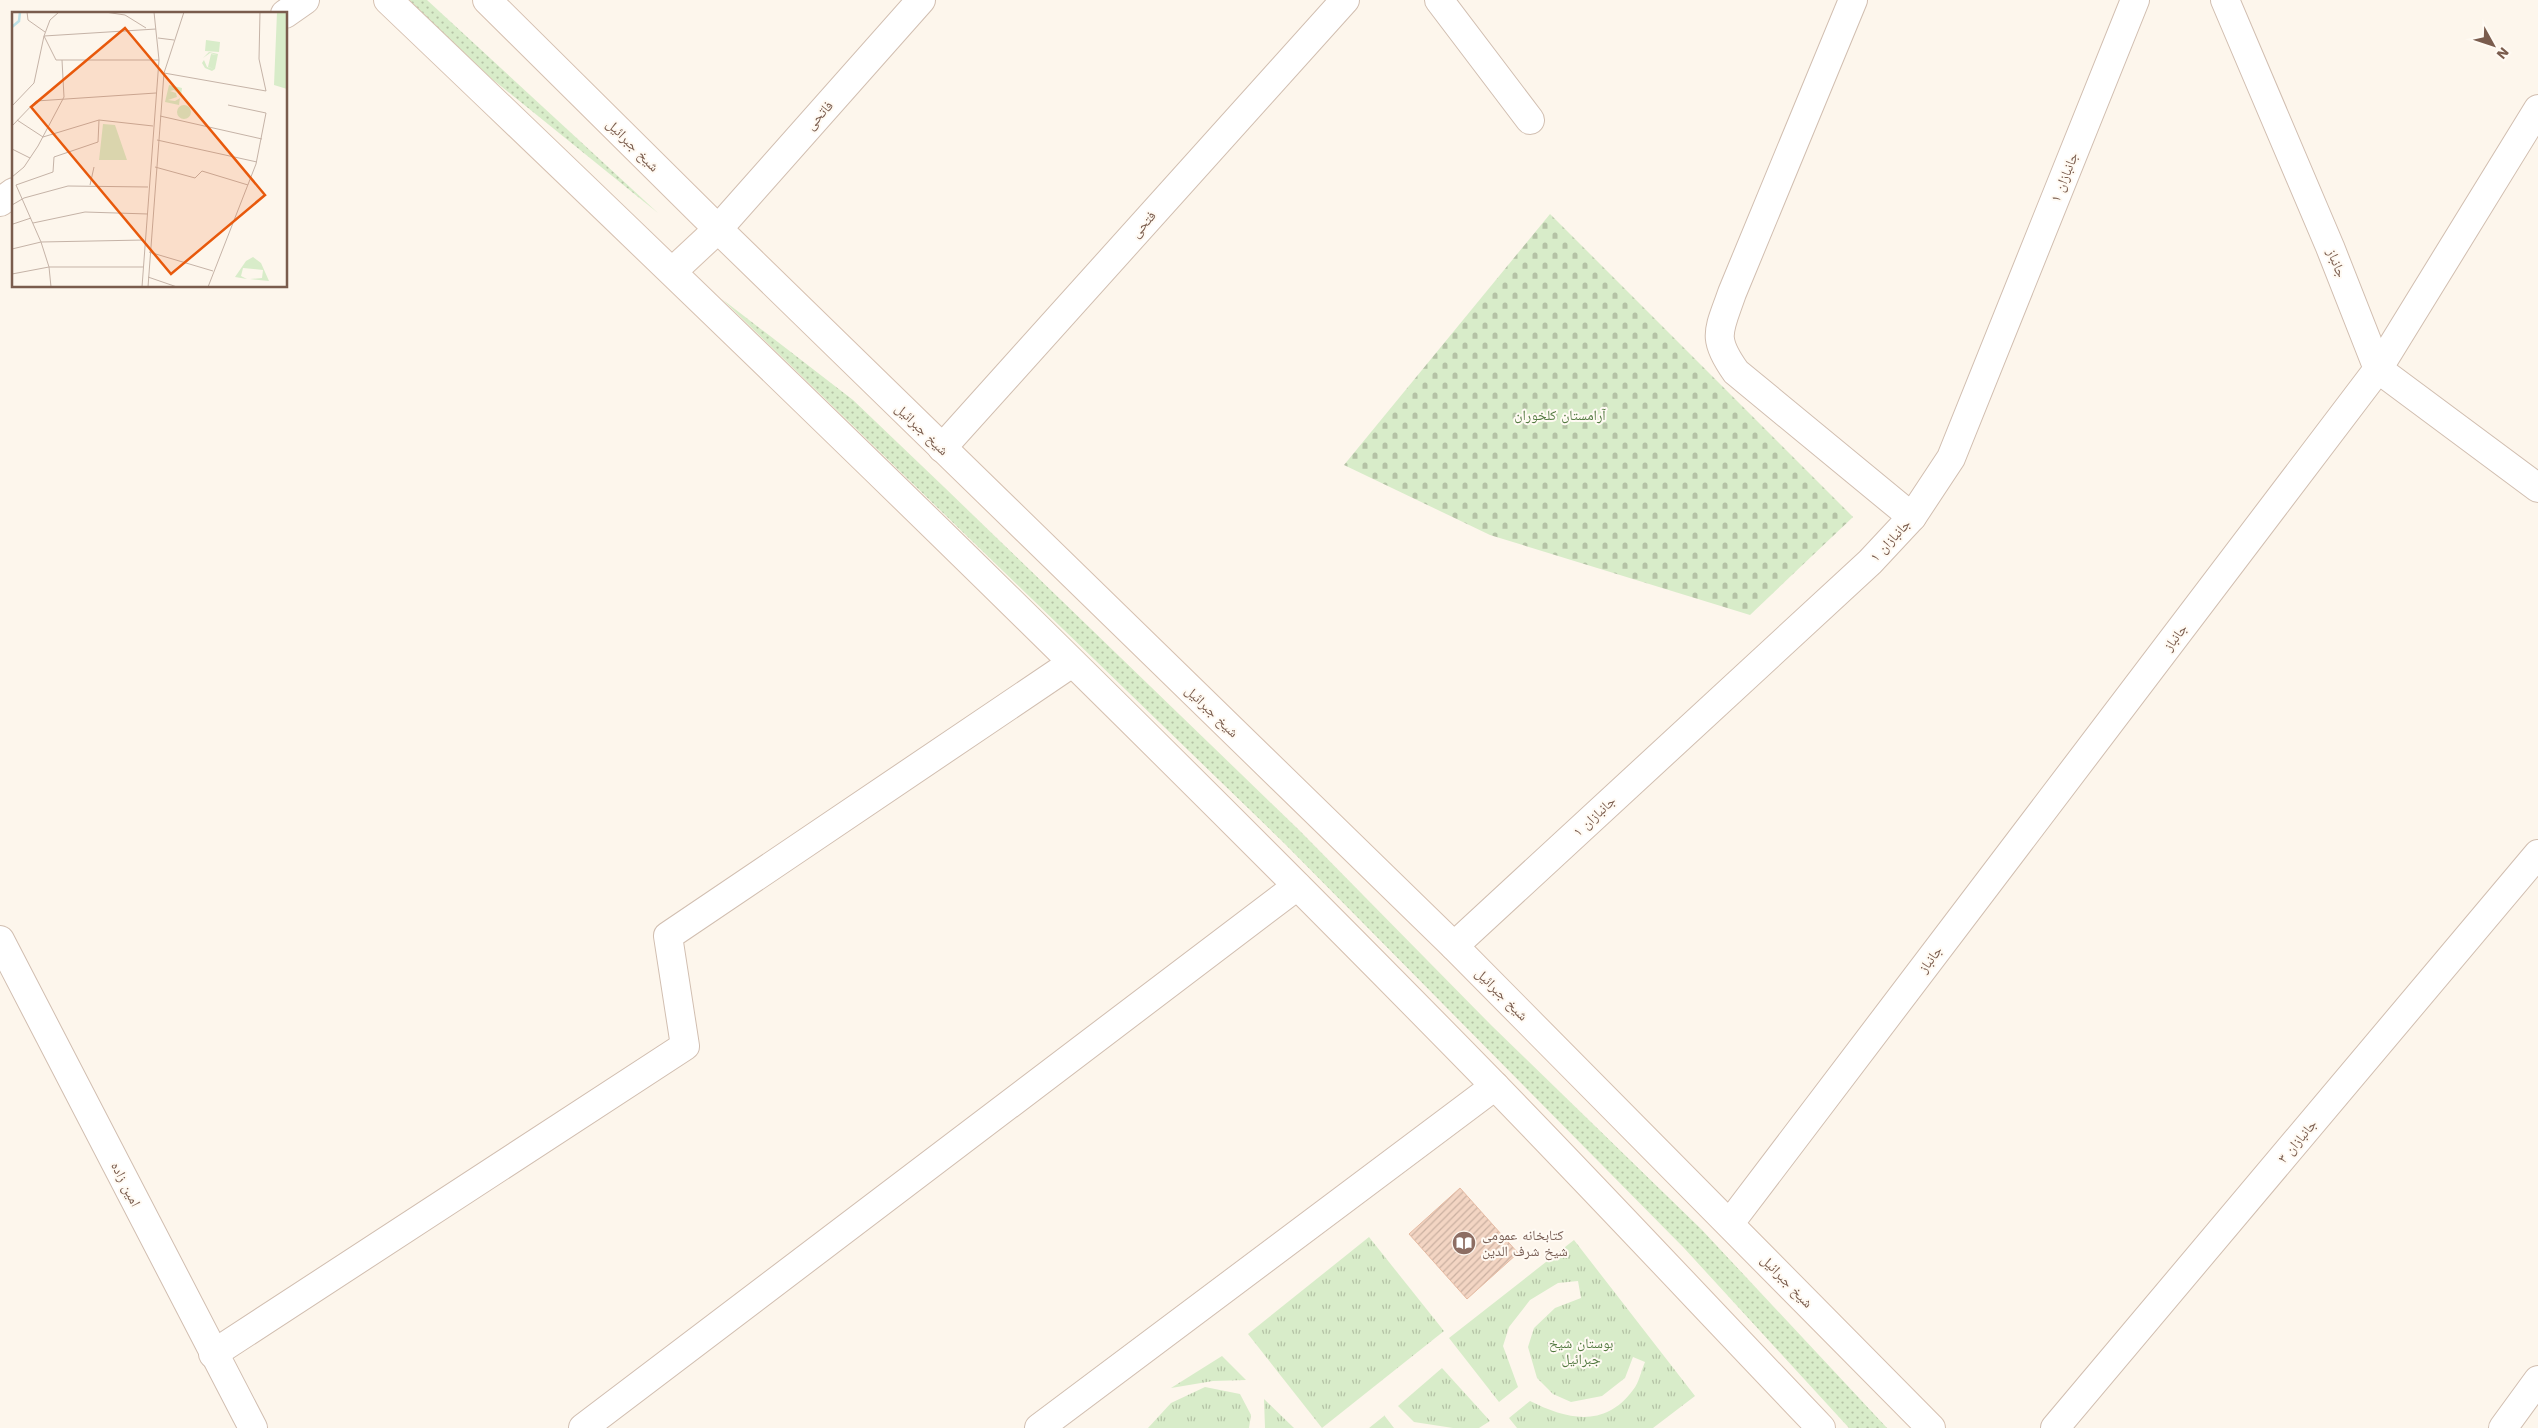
<svg xmlns="http://www.w3.org/2000/svg" width="2538" height="1428" viewBox="0 0 2538 1428" font-family="'Work Sans','Noto Naskh Arabic',sans-serif">
<style>
.grass{fill:url(#grass-dots)}
.cemetery{fill:url(#cemetery-stones)}
.park{fill:url(#park-tufts)}
.building{fill:url(#building-hatch);stroke:#e6bba3}
.lines{fill:none;stroke-linecap:round;stroke-linejoin:round}
.street-casing{stroke:#d1beb0;stroke-width:30}
.secondary-casing{stroke:#d6c0b0;stroke-width:30}
.street{stroke:#fff;stroke-width:28}
.secondary{stroke:#fff;stroke-width:28}
.labels{text-anchor:middle;stroke-width:4;stroke-linejoin:round;paint-order:stroke}
.street-label{font-size:14px;fill:#7a5c4d;stroke:#fffaf3}
.park-label{font-size:14px;fill:#537a41;stroke:#fffaf3}
.education-label{font-size:14px;fill:#785e54;stroke:#fffaf3;text-anchor:start}
.inset-river{fill:none;stroke:#bfe3e8;stroke-width:2.5}
.inset-road{fill:none;stroke:#c5b3a7;stroke-width:1}
.view{fill:#e8590c;fill-opacity:0.15;stroke:#e8590c;stroke-width:2.5}
.inset-edge{fill:none;stroke:#7a5c4d;stroke-width:2.5}
</style>
<defs>
<pattern id="grass-dots" width="8" height="8" patternUnits="userSpaceOnUse" patternTransform="scale(1.25)"><rect width="8" height="8" fill="#d8ecc9"/><path d="M2 2h.1M6 6h.1" fill="none" stroke="#b4c2a5" stroke-width="1.8" stroke-linecap="round"/></pattern>
<pattern id="cemetery-stones" width="16" height="16" patternUnits="userSpaceOnUse" patternTransform="scale(1.25)"><rect width="16" height="16" fill="#d8ecc9"/><path d="M2 7V4a2 2 0 0 1 4 0v3zM10 15v-3a2 2 0 0 1 4 0v3z" fill="#b4c2a5"/></pattern>
<pattern id="park-tufts" width="24" height="20" patternUnits="userSpaceOnUse" patternTransform="scale(1.25)"><rect width="24" height="20" fill="#d8ecc9"/><path d="M3 7l-1-3M5 7V3M7 7l1-3M15 17l-1-3M17 17v-4M19 17l1-3" fill="none" stroke="#b4c2a5"/></pattern>
<pattern id="building-hatch" width="6" height="6" patternUnits="userSpaceOnUse" patternTransform="scale(1.25)"><rect width="6" height="6" fill="#f3d5c3"/><path d="M-1 1l2-2M0 6l6-6M5 7l2-2" fill="none" stroke="#cab0a1"/></pattern>
</defs>
<rect width="100%" height="100%" fill="#fdf6ec"/>
<!-- grass -->
<g class="grass">
<path d="M405,0H427L658,213L481,70Z"/>
<path d="M722,299L853,400L944,487L1299,830L1491,1025L1702,1230L1887,1428H1849L1684,1248L1283,842Z"/>
</g>
<!-- cemetery -->
<path class="cemetery" d="M1550,214L1853,517L1750,615L1490,535L1344,465Z"/>
<!-- park -->
<g class="park">
<path d="M1369,1237L1444,1331L1322,1428L1248,1334Z"/>
<path d="M1574,1240L1695,1396L1653,1428H1517L1509,1418L1530,1401C1568,1420 1605,1428 1633,1390C1639,1383 1641,1371 1645,1362L1633,1357L1625,1378L1602,1396L1571,1402L1553,1394L1537,1378L1528,1347L1534,1328L1555,1308L1581,1298L1578,1281L1558,1283L1530,1300L1509,1327L1503,1346L1518,1387L1499,1402L1449,1338Z"/>
<path d="M1222,1356L1246,1380L1213,1381L1171,1388Z"/>
<path d="M1442,1368L1490,1421L1479,1428H1453L1414,1422L1398,1406Z"/>
<path d="M1205,1387L1240,1394L1251,1415L1249,1428H1148L1171,1403Z"/>
<path d="M1264,1399L1294,1428H1265Z"/>
<path d="M1384,1415L1394,1428H1369L1384,1416Z"/>
</g>
<!-- building -->
<path class="building" d="M1460,1188L1518,1253L1467,1299L1409,1234Z"/>
<g class="lines">
<!-- street casing -->
<g class="street-casing">
<g id="street">
<path d="M1439,0L1530,120"/>
<path d="M1853,0L1732,293C1719,331 1711,337 1736,372L1912,517"/>
<path d="M2225,0L2330,247L2378,369"/>
<path d="M285,14L305,0"/>
<path d="M0,202L14,192"/>
<path d="M718,229L921,0"/>
<path d="M2378,369L2538,488"/>
<path d="M942,448L1345,0"/>
<path d="M0,940L253,1428"/>
<path d="M1454,946L1870,562L1912,517L1951,458L2135,0"/>
<path d="M1730,1223L2378,369L2538,109"/>
<path d="M213,1354L685,1046L668,936L1072,663"/>
<path d="M583,1428L1297,886"/>
<path d="M1039,1428L1495,1086"/>
<path d="M2055,1428L2538,854"/>
<path d="M2503,1428L2538,1380"/>
</g>
</g>
<!-- secondary casing -->
<g class="secondary-casing">
<g id="secondary">
<path d="M388,0C761,356 1131,714 1491,1082C1602,1196 1711,1313 1821,1428"/>
<path d="M487,0L718,229L1454,946L1931,1428"/>
<path d="M673,271L718,229"/>
</g>
</g>
<!-- street -->
<use href="#street" class="street"/>
<!-- secondary -->
<use href="#secondary" class="secondary"/>
</g>
<!-- icons -->
<defs>
<g id="library-disc" transform="scale(1.25)"><circle r="9.5" fill="#8d6e63" stroke="#fffaf3"/><path d="M-6-4Q-3-5.5-.7-3.5V5Q-3 3-6 4ZM6-4Q3-5.5 .7-3.5V5Q3 3 6 4Z" fill="#fff"/></g>
</defs>
<g fill-rule="evenodd">
<use href="#library-disc" x="1464" y="1243"/>
</g>
<g class="labels">
<!-- street labels -->
<g class="street-label">
<text transform="translate(819 115) rotate(-48)" y="5">فاتحی</text>
<text transform="translate(633 145) rotate(45)" y="5">شیخ جبرائیل</text>
<text transform="translate(2064 177) rotate(-68)" y="5">جانبازان ۱</text>
<text transform="translate(1143 224) rotate(-48)" y="5">فتحی</text>
<text transform="translate(2337 263) rotate(68)" y="5">جانباز</text>
<text transform="translate(922 429) rotate(44)" y="5">شیخ جبرائیل</text>
<text transform="translate(1890 540) rotate(-47)" y="5">جانبازان ۱</text>
<text transform="translate(2175 637) rotate(-53)" y="5">جانباز</text>
<text transform="translate(1212 711) rotate(44)" y="5">شیخ جبرائیل</text>
<text transform="translate(1594 816) rotate(-43)" y="5">جانبازان ۱</text>
<text transform="translate(1930 959) rotate(-53)" y="5">جانباز</text>
<text transform="translate(1502 994) rotate(45)" y="5">شیخ جبرائیل</text>
<text transform="translate(2297 1141) rotate(-50)" y="5">جانبازان ۳</text>
<text transform="translate(126 1184) rotate(63)" y="5">امین زاده</text>
<text transform="translate(1787 1281) rotate(46)" y="5">شیخ جبرائیل</text>
</g>
<!-- park labels -->
<g class="park-label">
<text x="1560" y="420">آرامستان کلخوران</text>
<text x="1581" y="1348">بوستان شیخ<tspan x="1581" dy="16">جبرائیل</tspan></text>
</g>
<!-- education labels -->
<g class="education-label">
<text x="1482" y="1240">کتابخانه عمومی<tspan x="1482" dy="16">شیخ شرف الدین</tspan></text>
</g>
</g>
<!-- overview -->
<g transform="translate(12 12)">
<rect width="275" height="275" fill="#fdf6ec"/>
<path d="M265,0H275V77L262,73ZM91,112L103,113L115,148H87Z" fill="#d8ecc9"/>
<path d="M194,28L208,30L207,40L193,39ZM197,40L206,42L203,57L200,59L193,56L190,51L192,48L195,55L202,57L196,55L199,42L205,43L198,41L191,46ZM157,73L170,76L169,84L162,78L158,79L164,81L165,85L156,88L163,89L168,86L167,93L153,90ZM165 100a7 7 0 1 1 14 0a7 7 0 1 1-14 0ZM241,245L249,251L257,269L238,267L250,266L251,258L231,256L229,264L235,267L223,265L234,249Z" fill="#d8ecc9"/>
<path class="inset-river" d="M0,15L7,9L8,0"/>
<path class="inset-road" d="M15,0L16,8L33,20M93,0L113,3L134,16M32,24L44,48H147M32,24L144,17M146,26L162,28M50,48L52,85M152,61L254,79L247,47L248,0M0,94L22,71L32,24L38,8L47,0M148,104L250,127M5,108L31,125L87,108L141,114M0,114L24,89L144,81M145,128L245,150M0,137L18,146M143,155L183,166L190,159L236,173M0,165L12,155L26,134L52,85M78,173L82,155M0,193L12,186L56,174L136,175M21,211L73,200L136,202M1,212L19,206M0,237L29,230L132,228M137,240L201,259M0,262L37,255H131M136,265L165,275M39,275L37,255L29,230L4,173L41,160L42,145L86,130L87,108M130,275L147,48L142,0M136,275L152,61L172,0M196,275L244,152L254,101L216,93"/>
<path class="view" d="M113,16L253,183L159,262L19,95Z"/>
<rect width="275" height="275" class="inset-edge"/>
</g>
<!-- north arrow -->
<g transform="translate(2493 45) rotate(130)" stroke="#fffaf3" stroke-width="4" paint-order="stroke">
<path d="M0-4L9 19L0 12L-9 19Z" fill="#7a5c4d"/>
<text y="-8" font-size="14" font-weight="bold" text-anchor="middle" fill="#7a5c4d">N</text>
</g>
</svg>
